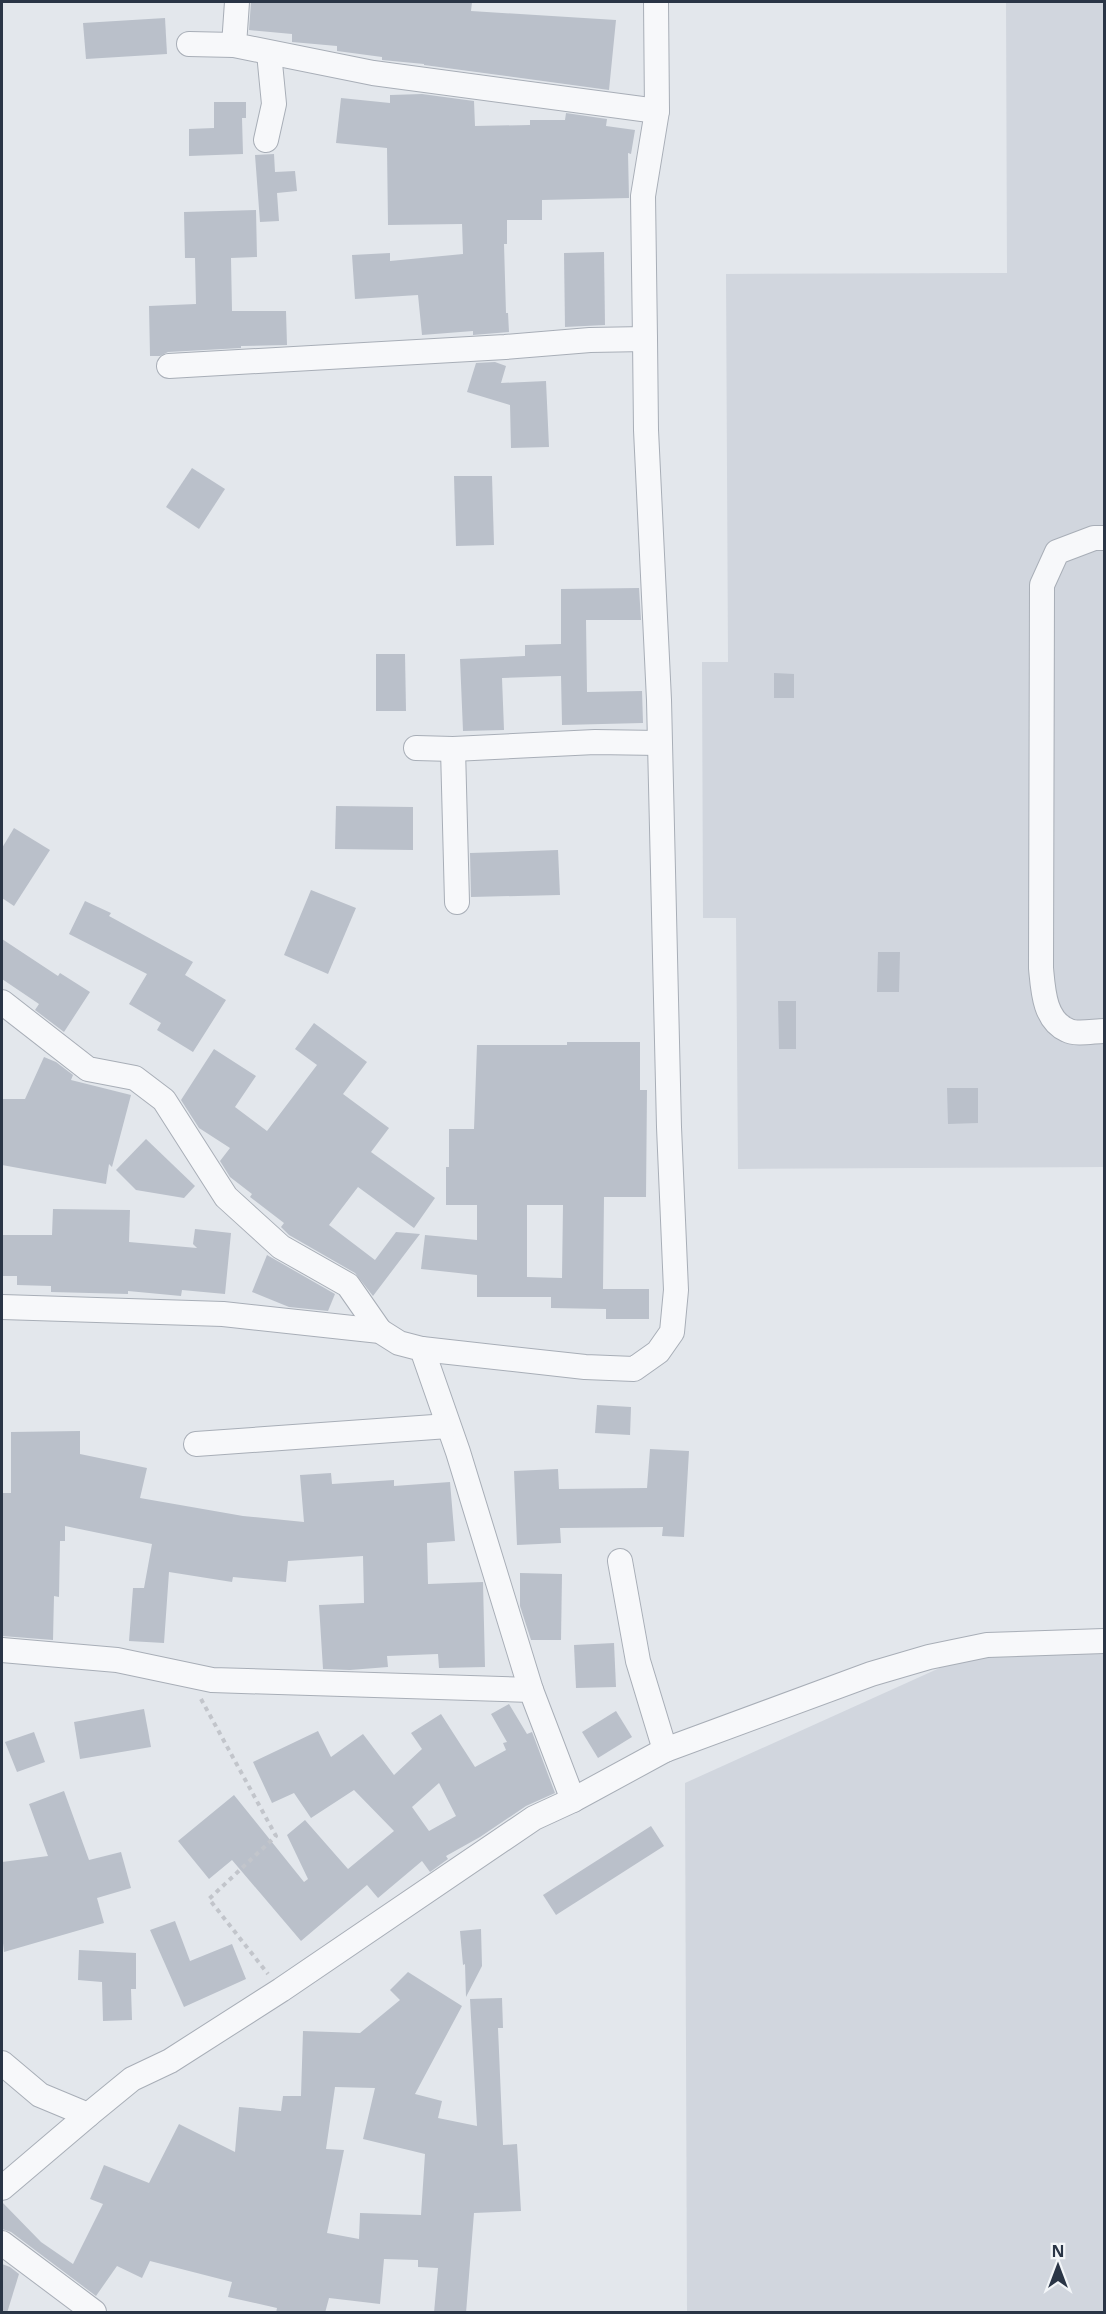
<svg xmlns="http://www.w3.org/2000/svg" width="1106" height="2314" viewBox="0 0 1106 2314" font-family="'Noto Sans',sans-serif">
<style>
.built{fill:#d1d6de}
.building{fill:#bac0ca;fill-rule:evenodd}
.lines{fill:none;stroke-linecap:round;stroke-linejoin:round}
.minor-casing{stroke:#a8aeb7;stroke-width:26}
.path{stroke:#c2c5cb;stroke-width:4;stroke-dasharray:4.5 4.5;stroke-linecap:butt}
.minor{stroke:#f7f8fa;stroke-width:24}
</style>
<rect width="100%" height="100%" fill="#e3e7ec"/>
<!-- built -->
<g class="built">
<path d="M1006,2H1104V1167L738,1169L736,918H703L702,662H728L726,274L1007,273Z"/>
<path d="M1104,1650V2312H687L685,1783L975,1652Z"/>
</g>
<!-- building -->
<g class="building">
<path d="M251,2H472L471,11L616,20L609,90L424,65V64L382,60V57L337,51V46L292,42V34L249,30Z"/>
<path d="M165,18L167,54L86,59L83,23Z"/>
<path d="M422,94L474,101L475,126L530,125V120H565L566,113L607,119L606,126L635,130L631,154L628,153L629,198L542,200V220H507V244H504L506,313H508L509,332L473,335V331L422,335L418,295L355,299L352,255L390,253V261L463,254L462,224L388,225L387,148L336,143L341,98L390,103V95Z"/>
<path d="M214,102H246V118H242L243,154L189,156V129L214,128Z"/>
<path d="M274,154L275,172L295,171L297,191L277,193L279,221L260,222L255,155Z"/>
<path d="M256,210L257,257L231,258L232,311H286L287,345L241,346V348L168,352L160,356H150L149,306L196,304L195,258H185L184,212Z"/>
<path d="M604,252L605,325L565,327L564,253Z"/>
<path d="M495,362L506,366L501,383L546,381L549,447L511,448L510,405L467,392L476,363Z"/>
<path d="M192,468L225,489L199,529L166,507Z"/>
<path d="M454,476H492L494,545L456,546Z"/>
<path d="M639,588L641,620H586L587,692L642,691L643,723L562,725L561,676L502,678L504,730L463,731L460,659L525,656V645L561,644V589Z"/>
<path d="M376,654H405L406,711H376Z"/>
<path d="M774,673L794,674V698H774Z"/>
<path d="M336,806L413,807V850L335,849Z"/>
<path d="M14,828L50,850L14,906L2,898V848Z"/>
<path d="M558,850L560,895L471,897L470,853Z"/>
<path d="M311,890L356,908L328,974L284,955Z"/>
<path d="M85,901L111,913L109,916L193,962L185,975L226,1000L193,1052L157,1030L161,1023L129,1004L147,974L69,934Z"/>
<path d="M2,939L58,976L60,973L90,992L64,1032L35,1010L39,1004L2,979Z"/>
<path d="M878,952H900L899,992H877Z"/>
<path d="M778,1001H796V1049H779Z"/>
<path d="M314,1023L367,1062L343,1094L389,1128L371,1152L435,1198L414,1228L358,1187L329,1225L375,1260L396,1232L420,1234L373,1296L355,1273L289,1235L281,1227L284,1223L250,1197L252,1194L230,1177L220,1161L230,1148L199,1128L181,1100L214,1049L256,1076L235,1107L267,1131L317,1065L295,1049Z"/>
<path d="M567,1042H640V1090H647L646,1197H604L603,1289H649V1319H606V1309L551,1308V1297H477V1275L421,1269L425,1235L477,1240V1205H446V1167H449V1129H474L477,1045H567ZM527,1205H563L562,1278L527,1277Z"/>
<path d="M44,1057L56,1062L73,1075L71,1080L131,1095L112,1167L109,1164L106,1184L2,1165V1099H25Z"/>
<path d="M947,1088H978V1123L948,1124Z"/>
<path d="M146,1139L195,1186L184,1198L136,1190L116,1170Z"/>
<path d="M53,1209L130,1210L129,1242L197,1248L193,1244L195,1229L231,1233L225,1294L182,1290L181,1296L128,1291V1294L51,1292V1286L17,1285V1276H2V1235H52Z"/>
<path d="M267,1255L335,1294L328,1311L289,1307L252,1292Z"/>
<path d="M597,1405L631,1407L630,1435L595,1433Z"/>
<path d="M80,1431V1454L147,1468L140,1498L243,1516L304,1522L300,1475L331,1473L332,1484L394,1480V1486L450,1482L455,1541L427,1543L428,1584L483,1582L485,1667L439,1668L438,1654L387,1656L388,1667L350,1670L323,1669L319,1605L364,1603L363,1556L288,1561L286,1582L233,1577L232,1582L169,1572L164,1643L129,1641L133,1588H144L152,1544L65,1526V1541H60L59,1597L54,1596L53,1640L2,1636L3,1493H11V1432Z"/>
<path d="M650,1449L689,1451L684,1537L662,1536L663,1527L560,1528L561,1543L517,1545L514,1471L558,1469L559,1489L647,1488Z"/>
<path d="M520,1573L562,1574L561,1640H531L520,1606Z"/>
<path d="M614,1643L616,1687L576,1688L574,1645Z"/>
<path d="M509,1704L527,1734L532,1732L555,1793L526,1806L480,1837L446,1856L448,1859L430,1872L422,1861L378,1898L367,1885L301,1941L232,1860L209,1879L178,1841L234,1795L304,1882L308,1879L287,1835L305,1820L348,1869L394,1831L354,1790L311,1818L294,1793L272,1803L253,1762L318,1731L331,1757L363,1734L394,1775L422,1749L411,1733L441,1714L475,1767L506,1750L503,1743L507,1742L491,1714ZM439,1783L456,1816L429,1831L412,1807Z"/>
<path d="M144,1709L151,1747L80,1759L74,1722Z"/>
<path d="M616,1711L632,1737L598,1758L582,1732Z"/>
<path d="M34,1732L45,1762L17,1772L5,1742Z"/>
<path d="M64,1791L89,1860L121,1852L131,1888L97,1898L104,1923L4,1952L2,1934V1862L48,1856L29,1804Z"/>
<path d="M651,1826L664,1846L556,1915L543,1895Z"/>
<path d="M175,1921L190,1961L232,1944L246,1979L184,2007L150,1930Z"/>
<path d="M481,1929L482,1966L466,1997L465,1964L463,1965L460,1931Z"/>
<path d="M79,1950L136,1953V1989H131L132,2020L103,2021L102,1982L78,1980Z"/>
<path d="M408,1972L462,2006L415,2094L442,2101L438,2118L477,2126L470,1999L502,1998L503,2028H498L503,2145L517,2144L521,2211L474,2213L466,2313H434L438,2268L418,2267V2260L384,2259L380,2304L329,2298L325,2313H276L277,2308L228,2297L232,2282L150,2261L142,2278L117,2266L96,2296L11,2232L2,2229V2202L41,2242L73,2264L103,2204L90,2199L104,2165L149,2183L179,2124L235,2152L239,2107L281,2111L283,2096H301L303,2031L360,2033L400,2000L390,1990ZM335,2087L375,2088L363,2139L425,2154L421,2215L360,2213L359,2239L327,2233L344,2150L326,2149Z"/>
<path d="M2,2264L10,2267L19,2274L7,2313H2Z"/>
</g>
<g class="lines">
<!-- minor casing -->
<g class="minor-casing">
<g id="minor">
<path d="M237,2L234,45L373,73L657,111"/>
<path d="M189,44L234,45"/>
<path d="M266,140L274,104L269,53"/>
<path d="M169,366L505,347L590,340L645,339"/>
<path d="M1104,538H1094L1057,552L1042,585L1041,968C1043,989 1044,1020 1067,1030C1076,1035 1094,1031 1104,1031"/>
<path d="M416,748L453,749L595,742L659,743"/>
<path d="M453,749L457,902"/>
<path d="M2,1002L88,1069L135,1078L164,1100L226,1197L281,1247L348,1285L380,1331"/>
<path d="M2,1307L223,1314L380,1331L399,1343L422,1349L458,1452L531,1690"/>
<path d="M422,1349L585,1367L634,1369L658,1352L672,1332L676,1290L669,1127L659,700L646,430L645,339L643,196L657,111L656,2"/>
<path d="M196,1444L448,1426"/>
<path d="M620,1561L638,1661L665,1750"/>
<path d="M2,1650L117,1660L212,1680L531,1690L573,1800"/>
<path d="M2,2063L40,2095L88,2115L132,2079L170,2061L281,1990L534,1818L573,1800L665,1750L871,1674L929,1657L987,1645L1104,1641"/>
<path d="M2,2188L88,2115"/>
<path d="M2,2243L94,2312"/>
</g>
</g>
<!-- path -->
<path class="path" d="M201,1699L276,1836L209,1899L268,1974"/>
<!-- minor -->
<use href="#minor" class="minor"/>
</g>
<!-- border -->
<rect width="1106" height="2314" fill="none" stroke="#2a3546" stroke-width="6"/>
<!-- north arrow -->
<g transform="translate(1058 2266)" stroke="#f3f6f9" stroke-width="4.5" paint-order="stroke">
<path d="M0-4.5L10 22L0 15L-10 22Z" fill="#2a3546"/>
<text y="-9" font-size="16" font-weight="bold" text-anchor="middle" fill="#2a3546">N</text>
</g>
</svg>
